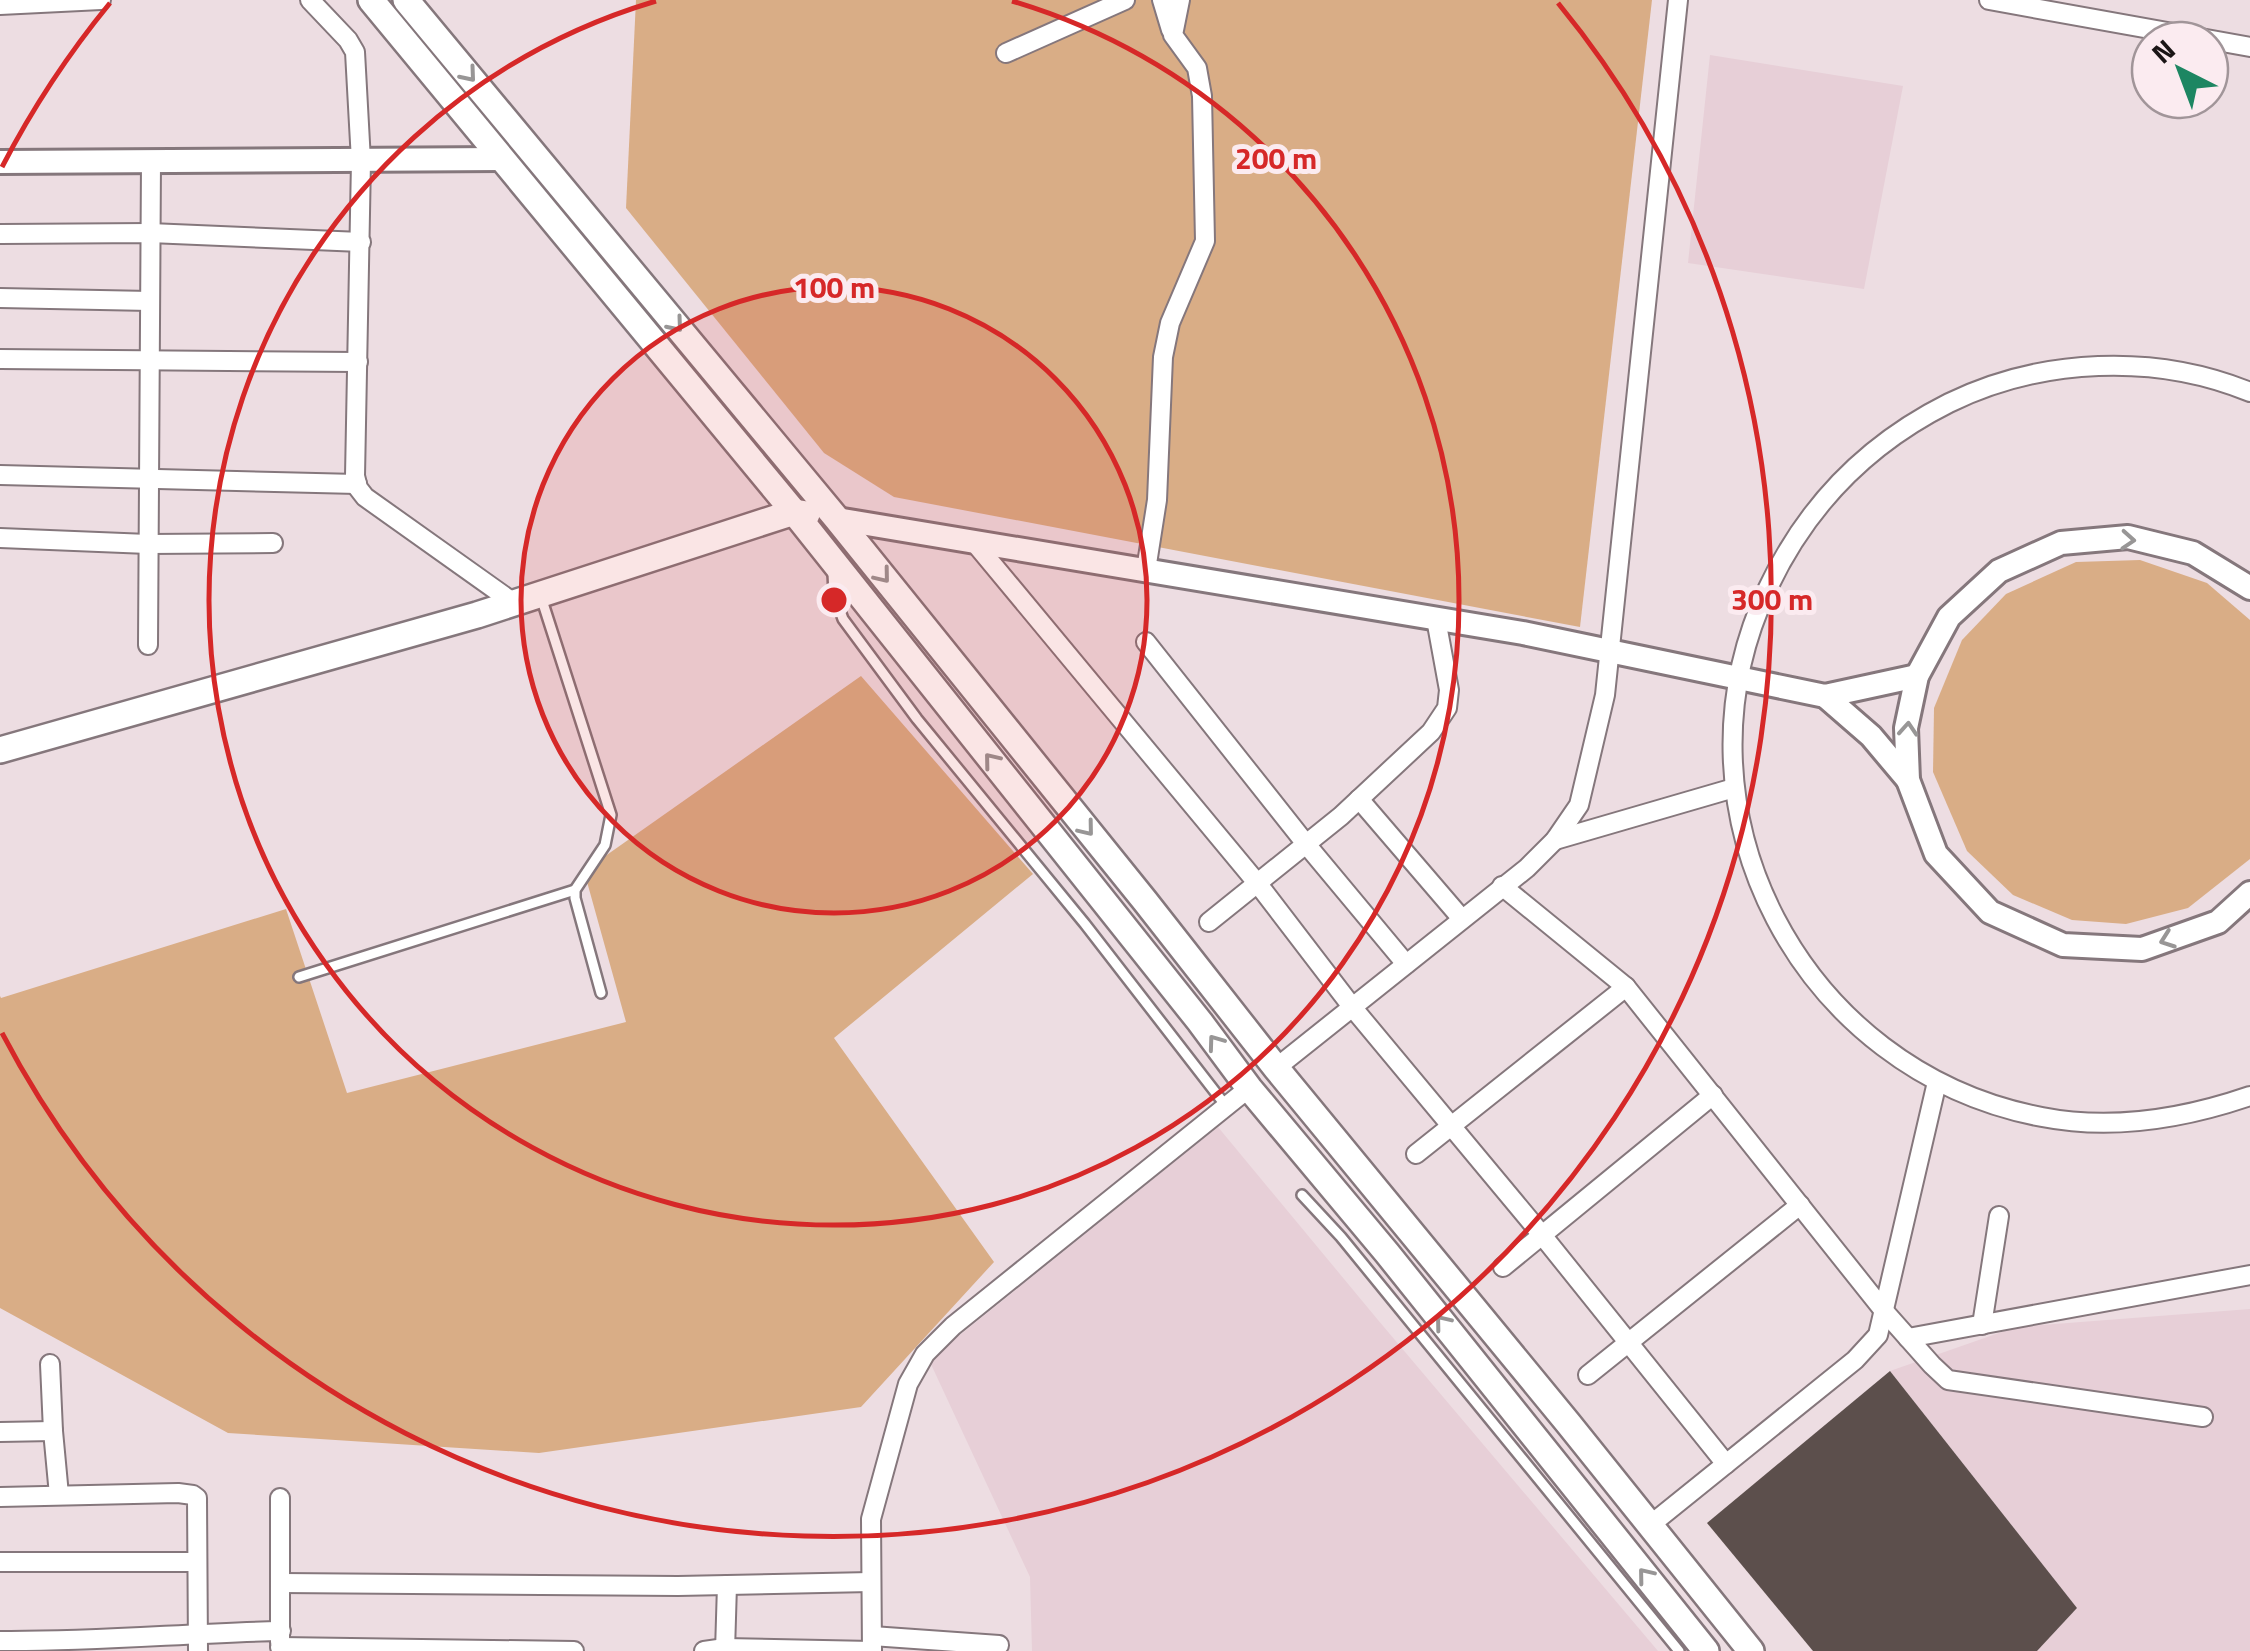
<svg xmlns="http://www.w3.org/2000/svg" width="2250" height="1651" viewBox="0 0 2250 1651" font-family="'Titillium Web',sans-serif">
<style>
.built{fill:#e7cfd7}
.green{fill:#d9ad86}
.building{fill:#5c4f4c}
.lines{fill:none;stroke-linecap:round;stroke-linejoin:round}
.service-casing{stroke:#85777c;stroke-width:14}
.minor-casing{stroke:#85777c;stroke-width:22}
.tertiary-casing{stroke:#85777c;stroke-width:28}
.secondary-casing{stroke:#85777c;stroke-width:30}
.service{stroke:#fff;stroke-width:9}
.minor{stroke:#fff;stroke-width:18}
.tertiary{stroke:#fff;stroke-width:22}
.secondary{stroke:#fff;stroke-width:25}
.oneway{stroke:#989696}
.ring{fill:none;stroke:#d62828;stroke-width:5}
.centre{fill:#d62828;stroke:#fbebf0;stroke-width:5}
.ring-label{font-size:30px;text-anchor:middle;font-weight:bold;fill:#d62828;stroke:#fbebf0;stroke-width:10;stroke-linejoin:round;paint-order:stroke}
</style>
<rect width="100%" height="100%" fill="#eddde2"/>
<!-- built -->
<g class="built">
<path d="M1710,55L1903,86L1864,289L1688,263Z"/>
<path d="M1218,1127L1378,1320L1658,1651H1032L1030,1577L929,1360Z"/>
<path d="M2250,1309V1651H2037L2077,1608L1890,1371L2016,1327Z"/>
</g>
<!-- green -->
<g class="green">
<path d="M636,0H1652L1580,627L894,497L824,453L626,208Z"/>
<path d="M2140,560L2207,583L2250,620V859L2188,908L2126,924L2072,920L2013,895L1967,851L1933,772L1934,708L1962,640L2006,594L2076,562Z"/>
<path d="M861,676L1033,874L834,1038L994,1262L861,1407L539,1453L228,1433L0,1308V996L1,998L286,909L347,1093L626,1022L584,871Z"/>
</g>
<!-- building -->
<path class="building" d="M1890,1371L2077,1608L2037,1651H1813L1707,1523Z"/>
<g class="lines">
<!-- service casing -->
<g class="service-casing">
<g id="service">
<path d="M833,573L834,594L843,619L917,719L1085,924L1226,1106"/>
<path d="M541,597L611,815L605,845L575,890V898L601,993"/>
<path d="M299,977L575,890"/>
<path d="M1302,1195L1341,1237L1679,1651"/>
</g>
</g>
<!-- minor casing -->
<g class="minor-casing">
<g id="minor">
<path d="M310,0L348,40L355,52L361,161L355,476L358,488L365,497L514,603"/>
<path d="M1162,0L1171,30"/>
<path d="M1989,0L2250,47"/>
<path d="M0,5L101,0"/>
<path d="M1006,53L1125,0"/>
<path d="M0,234L150,233L361,242"/>
<path d="M0,298L150,301"/>
<path d="M0,359L358,362"/>
<path d="M2250,392C2155,353 2041,358 1949,403C1867,444 1807,505 1768,588C1663,810 1802,1072 2042,1117C2113,1131 2183,1119 2250,1096"/>
<path d="M0,475L357,484"/>
<path d="M0,538L148,544L273,543"/>
<path d="M974,542L1258,884L1353,1008L1542,1235L1726,1464"/>
<path d="M1146,570L1157,500L1163,357L1170,323L1205,241L1202,96L1197,68L1173,35L1180,0"/>
<path d="M1146,642L1306,844L1406,964"/>
<path d="M148,645L151,162"/>
<path d="M1359,799L1462,919"/>
<path d="M1555,840L1734,788"/>
<path d="M1502,886L1626,987L1884,1311L1932,1365L1948,1380L2203,1417"/>
<path d="M1209,922L1341,816L1431,732L1447,708L1449,690L1436,619"/>
<path d="M1276,1068L1527,868L1555,840L1579,805L1605,695L1678,0"/>
<path d="M1416,1154L1626,987"/>
<path d="M1503,1267L1713,1095"/>
<path d="M1982,1325L1999,1216"/>
<path d="M1908,1338L2250,1275"/>
<path d="M50,1364L53,1431L59,1495"/>
<path d="M1588,1375L1800,1205"/>
<path d="M0,1432L53,1431"/>
<path d="M0,1497L178,1493L193,1495L197,1498L198,1651"/>
<path d="M280,1498V1642"/>
<path d="M1649,1526L1855,1360L1878,1335L1937,1082"/>
<path d="M0,1562H197"/>
<path d="M281,1583L678,1586L871,1582"/>
<path d="M872,1636L999,1645"/>
<path d="M0,1641C94,1642 187,1633 281,1631"/>
<path d="M280,1647L574,1651"/>
<path d="M704,1651L725,1648L872,1651"/>
<path d="M725,1651L727,1585"/>
<path d="M872,1651L871,1519L908,1384L925,1354L953,1326L1249,1088"/>
</g>
</g>
<!-- tertiary casing -->
<g class="tertiary-casing">
<g id="tertiary">
<path d="M0,162L501,159"/>
<path d="M837,519L1523,633L1825,696L1917,676"/>
<path d="M2250,588L2193,553L2128,537L2061,543L1999,571L1949,617L1917,676L1906,728L1908,780L1936,854L1990,912L2063,945L2142,949L2218,922L2250,893"/>
<path d="M1825,696L1871,736L1908,780"/>
</g>
</g>
<!-- secondary casing -->
<g class="secondary-casing">
<g id="secondary">
<path d="M371,0L794,512L1200,1022L1249,1088L1387,1253L1706,1651"/>
<path d="M406,0L837,519L1145,901L1276,1068L1568,1423L1751,1651"/>
<path d="M0,750L477,615L794,512L807,514"/>
</g>
</g>
<!-- service -->
<use href="#service" class="service"/>
<!-- minor -->
<use href="#minor" class="minor"/>
<!-- tertiary -->
<use href="#tertiary" class="tertiary"/>
<!-- secondary -->
<use href="#secondary" class="secondary"/>
</g>
<!-- one-way arrows -->
<defs><path id="oneway-chevron" d="M-2-3.5L2.5 0L-2 3.5" fill="none" stroke-width="1.6" stroke-linecap="round" stroke-linejoin="round" transform="scale(2.5)"/></defs>
<g class="oneway">
<use href="#oneway-chevron" transform="translate(469 75) rotate(50)"/>
<use href="#oneway-chevron" transform="translate(676 325) rotate(50)"/>
<use href="#oneway-chevron" transform="translate(2128 540) rotate(4)"/>
<use href="#oneway-chevron" transform="translate(883 576) rotate(51)"/>
<use href="#oneway-chevron" transform="translate(1908 729) rotate(-86)"/>
<use href="#oneway-chevron" transform="translate(991 760) rotate(-129)"/>
<use href="#oneway-chevron" transform="translate(1087 829) rotate(51)"/>
<use href="#oneway-chevron" transform="translate(2167 940) rotate(160)"/>
<use href="#oneway-chevron" transform="translate(1215 1042) rotate(-126)"/>
<use href="#oneway-chevron" transform="translate(1442 1322) rotate(-129)"/>
<use href="#oneway-chevron" transform="translate(1645 1575) rotate(-129)"/>
</g>
<!-- distance rings -->
<circle cx="834" cy="600" r="313" fill="#d62828" fill-opacity=".12"/>
<g class="ring">
<circle cx="834" cy="600" r="313"/>
<path d="M1012 1A625 625 0 1 1 656 1"/>
<path d="M2 167A938 938 0 0 1 110 3M1558 3A938 938 0 1 1 2 1033"/>
</g>
<circle cx="834" cy="600" r="15" class="centre"/>
<g class="ring-label">
<text x="1276" y="169">200 m</text>
<text x="834" y="298">100 m</text>
<text x="1772" y="610">300 m</text>
</g>
<!-- north arrow -->
<g transform="translate(2180 70) rotate(318)"><circle r="48" fill="#fbebf0" stroke="#a19599" stroke-width="2.5"/>
<path d="M0-8L18 38L0 25L-18 38Z" fill="#1d8662"/>
<text y="-15" font-size="28" font-weight="bold" text-anchor="middle" fill="#1a1516">N</text>
</g>
</svg>
